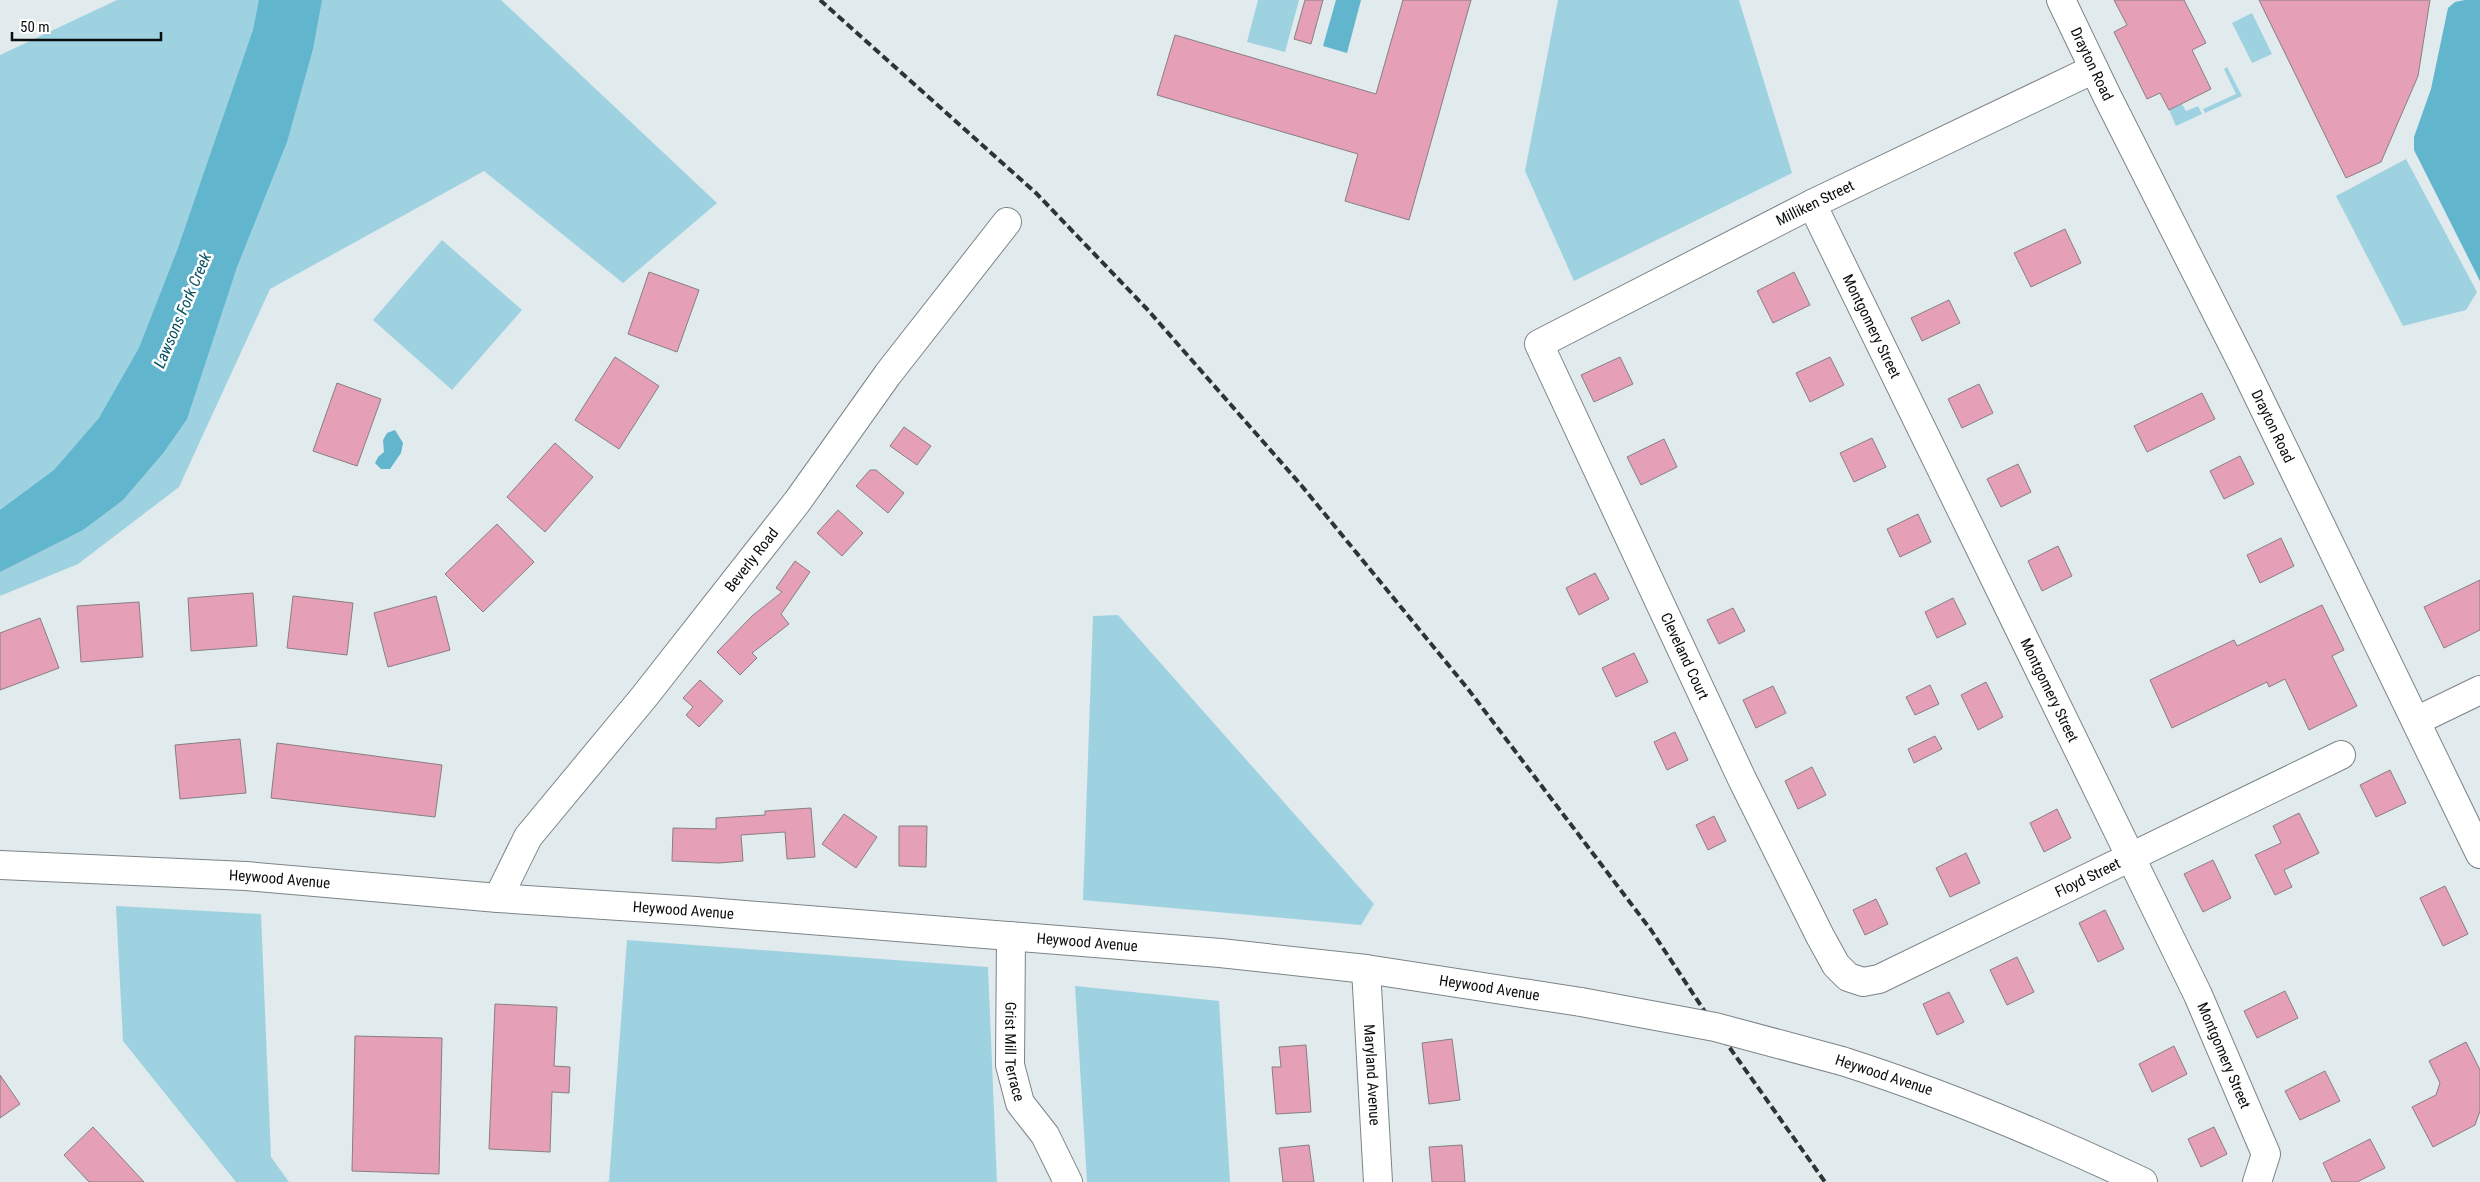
<svg xmlns="http://www.w3.org/2000/svg" width="2480" height="1182" viewBox="0 0 2480 1182" font-family="'Roboto Condensed',sans-serif">
<style>
.green{fill:#9fd2e1}
.water{fill:#61b5cc}
.building{fill:#e59fb6;stroke:#877f82}
.lines{fill:none;stroke-linecap:round;stroke-linejoin:round}
.minor-casing{stroke:#7c8487;stroke-width:30}
.major-casing{stroke:#7c8487;stroke-width:30}
.minor{stroke:#fff;stroke-width:28}
.major{stroke:#fff;stroke-width:28}
.rail{stroke:#2f3334;stroke-width:4;stroke-dasharray:8 4;stroke-linecap:butt}
.minor-bridge-casing{stroke:#7c8487;stroke-width:30;stroke-linecap:butt}
.minor-bridge{stroke:#fff;stroke-width:28}
.labels{text-anchor:middle;stroke-width:5;stroke-linejoin:round;paint-order:stroke}
.street-label{font-size:15px;fill:#0a0d0e;stroke:#fff}
.water-label{font-size:16px;font-style:italic;fill:#075263;stroke:#fff}
</style>
<rect width="100%" height="100%" fill="#e1eaed"/>
<!-- green -->
<g class="green">
<path d="M117,0H501L717,203L623,283L484,171L270,289L179,487L78,564L0,596V55Z"/>
<path d="M1258,0H1299L1285,52L1247,42Z"/>
<path d="M1558,0H1739L1792,173L1574,281L1525,171Z"/>
<path d="M2252,13L2272,54L2252,63L2232,23Z"/>
<path d="M2227,67L2242,96L2205,113L2203,109L2236,94L2224,69Z"/>
<path d="M2182,104L2186,111L2198,106L2202,114L2176,126L2169,110Z"/>
<path d="M2406,159L2477,292L2466,310L2403,326L2336,196Z"/>
<path d="M442,240L522,310L452,390L373,320Z"/>
<path d="M1118,615L1374,904L1361,925L1083,900L1093,616Z"/>
<path d="M116,906L261,914L271,1157L289,1182H236L123,1041Z"/>
<path d="M627,940L988,967L997,1182H606L609,1181Z"/>
<path d="M1075,986L1219,1001L1230,1182H1087Z"/>
</g>
<!-- water -->
<g class="water">
<path d="M259,0H322L313,49L287,142L237,267L187,419L164,452L123,500L83,530L0,572V510L54,470L99,418L139,348L178,248L253,30Z"/>
<path d="M1336,0H1361L1347,53L1323,46Z"/>
<path d="M2465,0H2480V281L2414,150V137L2431,89L2448,8L2455,2Z"/>
<path d="M395,430L403,443L401,453L390,469H381L375,463L378,457L384,452L383,440L387,433Z"/>
</g>
<!-- building -->
<g class="building">
<path d="M1305,0H1323L1311,44L1294,39Z"/>
<path d="M1403,0H1471L1409,220L1345,201L1358,154L1157,95L1175,35L1376,94Z"/>
<path d="M2114,0H2184L2206,43L2192,50L2211,89L2169,110L2160,93L2147,99L2114,32L2127,25Z"/>
<path d="M2259,0H2430L2418,76L2381,162L2346,178Z"/>
<path d="M2065,229L2081,263L2031,287L2014,253Z"/>
<path d="M649,272L699,290L677,352L628,334Z"/>
<path d="M1794,272L1810,305L1773,323L1757,291Z"/>
<path d="M1949,300L1960,323L1922,341L1911,318Z"/>
<path d="M615,357L659,386L619,449L575,420Z"/>
<path d="M1620,357L1633,384L1594,402L1581,375Z"/>
<path d="M1830,357L1844,385L1810,402L1796,373Z"/>
<path d="M337,383L381,399L357,466L313,451Z"/>
<path d="M1979,384L1993,413L1962,428L1948,399Z"/>
<path d="M2202,393L2215,419L2147,452L2134,426Z"/>
<path d="M904,427L931,446L917,465L890,446Z"/>
<path d="M1872,438L1886,467L1854,482L1840,453Z"/>
<path d="M1664,439L1677,467L1641,485L1627,457Z"/>
<path d="M555,443L593,477L545,532L507,497Z"/>
<path d="M2240,456L2254,484L2224,499L2210,471Z"/>
<path d="M2018,464L2031,492L2001,507L1987,479Z"/>
<path d="M870,470H876L904,493L888,513L856,486Z"/>
<path d="M838,510L863,533L842,556L817,533Z"/>
<path d="M1918,514L1931,542L1900,557L1887,529Z"/>
<path d="M497,524L534,562L483,612L445,574Z"/>
<path d="M2281,538L2294,566L2260,583L2247,555Z"/>
<path d="M2058,546L2072,576L2042,591L2028,561Z"/>
<path d="M795,561L810,572L781,614L789,624L752,653L757,658L740,675L717,652L752,616L782,592L776,588Z"/>
<path d="M1595,573L1609,599L1579,615L1566,588Z"/>
<path d="M2480,580V630L2444,648L2424,607Z"/>
<path d="M253,593L257,646L191,651L188,598Z"/>
<path d="M293,596L353,603L347,655L287,648Z"/>
<path d="M436,596L450,650L388,667L374,613Z"/>
<path d="M1953,598L1966,624L1937,638L1925,612Z"/>
<path d="M139,602L143,657L81,662L77,606Z"/>
<path d="M2322,605L2344,650L2332,656L2357,706L2309,730L2285,679L2269,687L2267,682L2172,728L2150,680L2234,640L2237,646Z"/>
<path d="M1733,608L1745,631L1719,644L1707,620Z"/>
<path d="M40,618L59,668L0,690V633Z"/>
<path d="M1634,653L1648,682L1616,697L1602,668Z"/>
<path d="M700,680L723,701L699,727L686,715L693,707L683,698Z"/>
<path d="M1986,682L2003,717L1978,730L1961,695Z"/>
<path d="M1930,685L1939,704L1915,715L1906,697Z"/>
<path d="M1773,686L1786,713L1756,728L1743,700Z"/>
<path d="M1675,732L1688,760L1667,770L1654,742Z"/>
<path d="M1935,736L1942,749L1914,763L1908,749Z"/>
<path d="M240,739L246,793L180,799L175,745Z"/>
<path d="M277,743L442,765L435,817L271,798Z"/>
<path d="M1812,767L1826,795L1798,809L1785,781Z"/>
<path d="M2390,770L2406,803L2376,817L2360,785Z"/>
<path d="M811,808L815,857L787,859L785,832L741,835L743,861L719,863L672,861L673,828L716,829V818L765,815V811Z"/>
<path d="M2057,809L2071,838L2044,852L2030,823Z"/>
<path d="M2299,813L2319,853L2284,870L2292,887L2275,895L2255,855L2281,843L2273,826Z"/>
<path d="M844,814L877,837L856,868L822,844Z"/>
<path d="M1714,816L1726,841L1708,850L1696,825Z"/>
<path d="M899,826H927L926,867L899,866Z"/>
<path d="M1966,853L1980,883L1950,897L1936,868Z"/>
<path d="M2213,860L2231,898L2203,912L2184,874Z"/>
<path d="M2445,886L2468,934L2443,946L2420,898Z"/>
<path d="M1876,899L1888,924L1865,935L1853,910Z"/>
<path d="M2105,910L2124,949L2098,962L2079,923Z"/>
<path d="M2017,957L2034,992L2007,1005L1990,970Z"/>
<path d="M2285,991L2298,1018L2257,1038L2244,1011Z"/>
<path d="M1949,992L1964,1022L1937,1035L1923,1004Z"/>
<path d="M495,1004L557,1007L554,1066L570,1067L569,1093L552,1092L550,1152L489,1149Z"/>
<path d="M355,1036L442,1038L439,1174L352,1171Z"/>
<path d="M1452,1039L1460,1100L1429,1104L1422,1043Z"/>
<path d="M2466,1042L2480,1070V1111L2475,1125L2433,1147L2412,1107L2436,1095L2440,1083L2429,1061Z"/>
<path d="M1306,1045L1311,1112L1276,1114L1272,1067H1281L1279,1047Z"/>
<path d="M2174,1046L2187,1074L2152,1092L2139,1064Z"/>
<path d="M2325,1071L2340,1101L2300,1120L2285,1091Z"/>
<path d="M0,1075L20,1104L0,1118Z"/>
<path d="M93,1127L144,1182H89L64,1155Z"/>
<path d="M2214,1127L2227,1154L2201,1167L2188,1139Z"/>
<path d="M2370,1139L2385,1168L2357,1182H2332L2323,1163Z"/>
<path d="M1309,1145L1314,1182H1283L1279,1148Z"/>
<path d="M1462,1145L1465,1182H1432L1429,1147Z"/>
</g>
<g class="lines">
<!-- minor casing -->
<g class="minor-casing">
<g id="minor">
<path id="s1" d="M2094,69L1812,204L1539,344L1742,779L1820,936L1836,965L1848,977L1863,982L1879,979L2341,755"/>
<path id="s2" d="M1812,204L2198,995L2266,1154L2257,1182"/>
<path d="M2416,721L2480,690"/>
<path id="s3" d="M0,865L246,876L498,898L696,911L1220,953L1366,969L1581,1002"/>
<path id="s4" d="M498,898L528,837L644,697L797,502L888,374L1007,222"/>
<path id="s5" d="M1011,936L1010,1065L1020,1103L1045,1135L1068,1182"/>
<path id="s6" d="M1366,969L1378,1182"/>
<path d="M1842,1061C1946,1094 2045,1136 2143,1182"/>
</g>
</g>
<!-- major casing -->
<g class="major-casing">
<g id="major">
<path id="s7" d="M2061,0L2107,96L2245,369L2480,854"/>
</g>
</g>
<!-- minor -->
<use href="#minor" class="minor"/>
<!-- major -->
<use href="#major" class="major"/>
<!-- rail -->
<path class="rail" d="M820,0L1036,193L1147,309L1301,485L1468,689L1651,930L1715,1027L1825,1182"/>
<!-- minor-bridge casing -->
<g class="minor-bridge-casing">
<path id="minor-bridge" d="M1581,1002L1715,1027L1842,1061"/>
</g>
<!-- minor-bridge -->
<use href="#minor-bridge" class="minor-bridge"/>
</g>
<g class="labels">
<!-- street labels -->
<g class="street-label">
<text dy="5" stroke="none"><textPath href="#s7" startOffset="71">Drayton Road</textPath></text>
<text transform="translate(1815 203) rotate(-26)" y="5">Milliken Street</text>
<text dy="5" stroke="none"><textPath href="#s2" startOffset="136">Montgomery Street</textPath></text>
<text dy="5" stroke="none"><textPath href="#s7" startOffset="476">Drayton Road</textPath></text>
<text dy="5" stroke="none"><textPath href="#s4" startOffset="424">Beverly Road</textPath></text>
<text dy="5" stroke="none"><textPath href="#s1" startOffset="964">Cleveland Court</textPath></text>
<text dy="5" stroke="none"><textPath href="#s2" startOffset="541">Montgomery Street</textPath></text>
<text dy="5" stroke="none"><textPath href="#s1" startOffset="1589">Floyd Street</textPath></text>
<text dy="5" stroke="none"><textPath href="#s3" startOffset="280">Heywood Avenue</textPath></text>
<text dy="5" stroke="none"><textPath href="#s3" startOffset="685">Heywood Avenue</textPath></text>
<text dy="5" stroke="none"><textPath href="#s3" startOffset="1090">Heywood Avenue</textPath></text>
<text dy="5" stroke="none"><textPath href="#s3" startOffset="1495">Heywood Avenue</textPath></text>
<text dy="5" stroke="none"><textPath href="#s5" startOffset="116">Grist Mill Terrace</textPath></text>
<text dy="5" stroke="none"><textPath href="#s2" startOffset="946">Montgomery Street</textPath></text>
<text transform="translate(1884 1075) rotate(18)" y="5">Heywood Avenue</text>
<text dy="5" stroke="none"><textPath href="#s6" startOffset="106">Maryland Avenue</textPath></text>
</g>
<!-- water labels -->
<g class="water-label">
<text transform="translate(182 310) rotate(-67)" y="6">Lawsons Fork Creek</text>
</g>
</g>
<!-- scale -->
<path d="M12 32v8h149v-8" fill="none" stroke="#0a0d0e" stroke-width="2.5"/>
<text x="20" y="32" font-size="15" fill="#0a0d0e" stroke="#ffffff" stroke-width="4" paint-order="stroke">50 m</text>
</svg>
